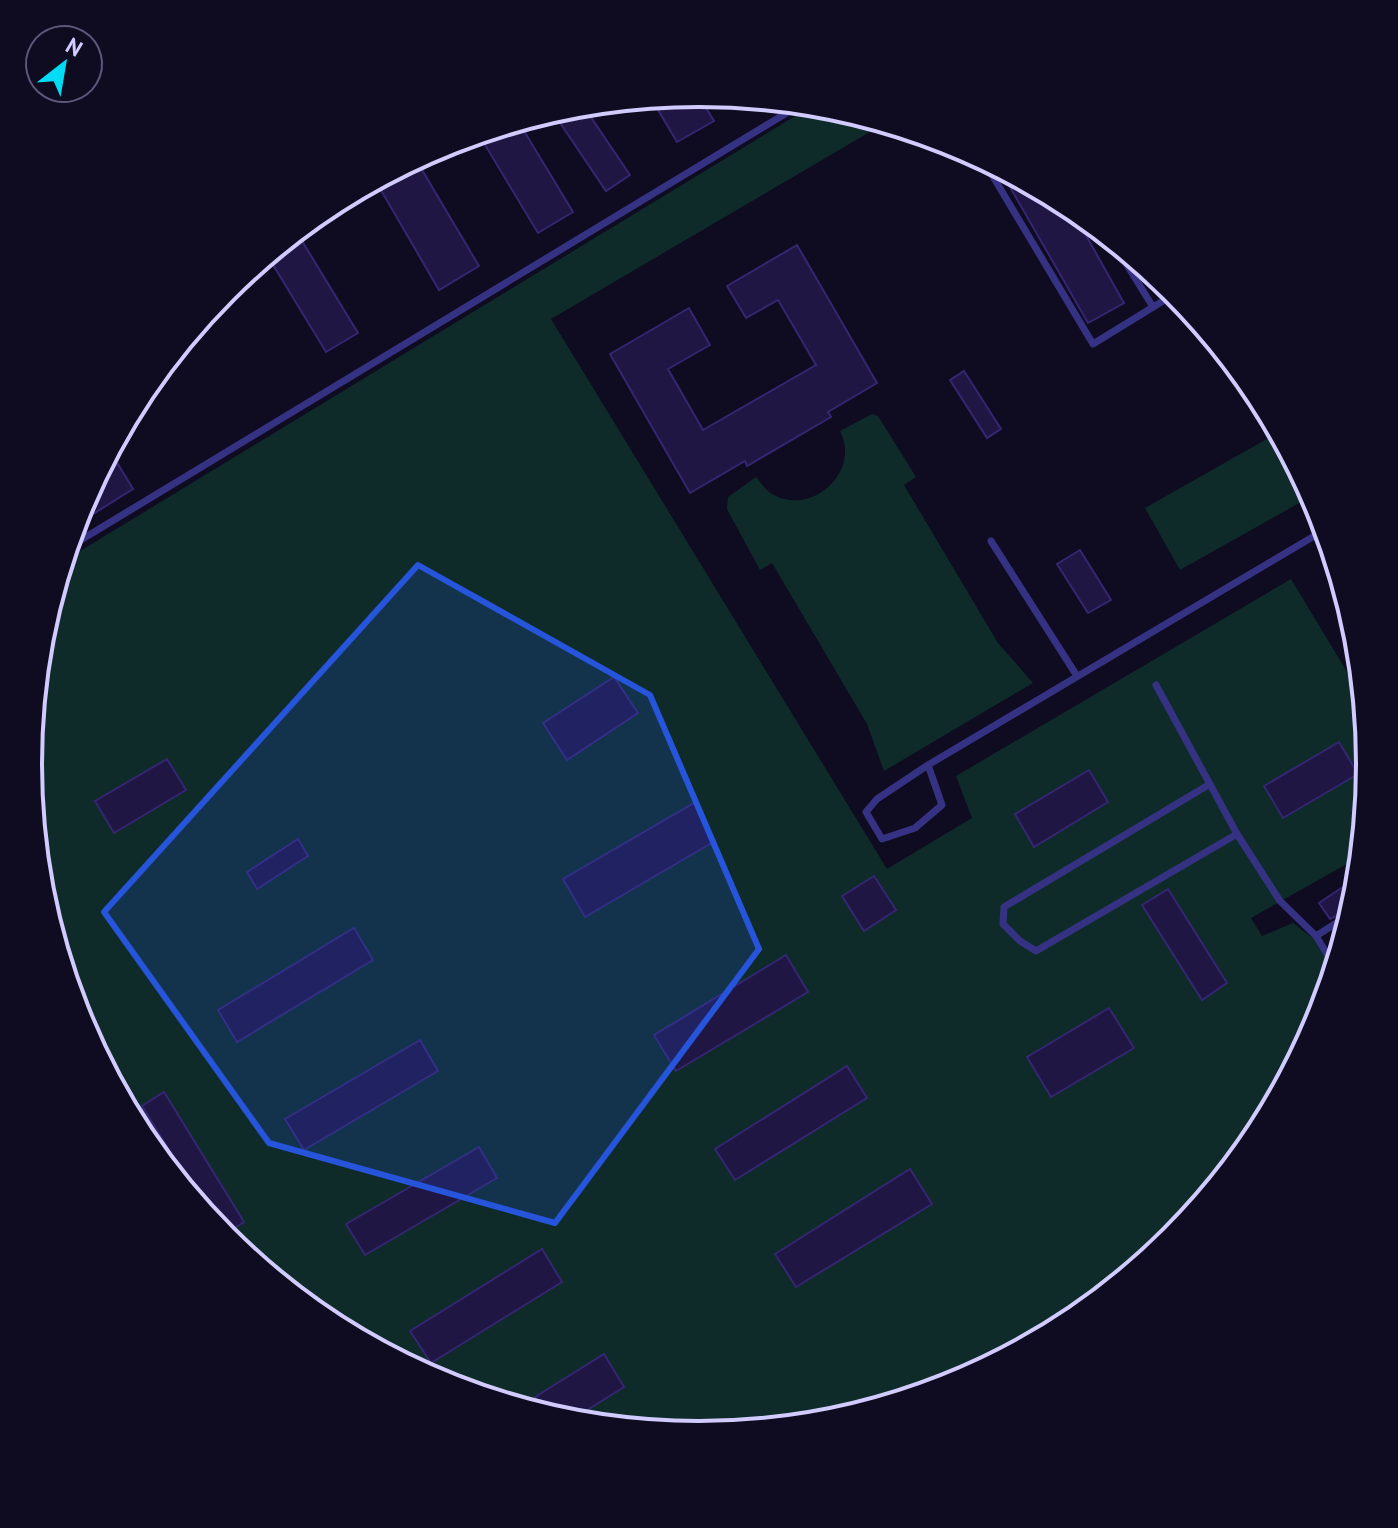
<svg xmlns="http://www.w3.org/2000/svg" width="1398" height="1528" viewBox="0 0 1398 1528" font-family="'PT Sans',sans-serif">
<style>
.green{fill:#0e2b2a}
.building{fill:#1f1643;stroke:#352671;stroke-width:2}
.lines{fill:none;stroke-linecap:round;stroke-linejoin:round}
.service{stroke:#363283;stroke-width:7}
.marked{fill:#2654da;fill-opacity:0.2;stroke:#2654da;stroke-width:6;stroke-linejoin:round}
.rim{fill:none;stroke:#d1cbff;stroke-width:4}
</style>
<rect width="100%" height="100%" fill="#0f0b21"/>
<!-- green -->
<g class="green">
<path d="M815,104L830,106L885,123L551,319L887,869L972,818L956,776L1291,579L1364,700L1370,764L1361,856L1251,918L1262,936L1293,923L1314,939L1332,969L1327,978L1330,984L1319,1021L1257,1137L1173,1239L1071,1322L955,1384L829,1422L699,1435L568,1422L442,1384L326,1322L224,1238L141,1136L79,1020L41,894L28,764L41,633L62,562Z"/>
<path d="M872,414L878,416L916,477L904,485L998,643L1033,683L884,771L867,724L772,563L760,570L727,509L728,497L756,477C761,483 767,492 774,495C813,516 861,471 840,431Z"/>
<path d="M1272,436L1308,498L1180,570L1145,508Z"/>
</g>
<!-- building -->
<g class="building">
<path d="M697,93L714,121L677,142L651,98Z"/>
<path d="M582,104L630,175L606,191L552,111Z"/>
<path d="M518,121L573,212L538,233L478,133Z"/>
<path d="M415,158L479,266L439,290L375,180Z"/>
<path d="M998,166L1069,205L1124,303L1088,323Z"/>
<path d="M296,231L358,333L326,352L267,255Z"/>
<path d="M797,245L877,383L828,412L831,417L747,466L745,461L690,493L610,354L689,308L710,345L668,369L703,430L816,365L778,300L746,318L727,286Z"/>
<path d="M964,371L1001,429L987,438L950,380Z"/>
<path d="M118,464L133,489L74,526L79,507L95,477Z"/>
<path d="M1080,550L1111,600L1088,613L1057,564Z"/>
<path d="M614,677L638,713L567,760L543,723Z"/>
<path d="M1339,742L1358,774L1283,818L1264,786Z"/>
<path d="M167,759L186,790L114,833L95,801Z"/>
<path d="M1089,770L1108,802L1034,847L1015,814Z"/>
<path d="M694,803L715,841L585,917L563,879Z"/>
<path d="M298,839L308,856L257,889L247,872Z"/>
<path d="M874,876L896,910L864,931L842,896Z"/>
<path d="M1359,876L1354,907L1330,919L1319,903Z"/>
<path d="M1168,889L1227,983L1202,1000L1142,905Z"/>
<path d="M354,928L373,960L237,1042L218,1010Z"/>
<path d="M786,955L808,992L676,1071L654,1035Z"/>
<path d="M1109,1008L1134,1048L1051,1097L1027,1057Z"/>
<path d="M420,1040L438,1071L304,1150L285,1119Z"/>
<path d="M847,1066L867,1098L735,1180L715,1149Z"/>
<path d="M164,1092L244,1222L222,1236L142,1106Z"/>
<path d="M479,1147L497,1178L365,1255L346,1224Z"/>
<path d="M910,1169L932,1204L796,1287L775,1254Z"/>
<path d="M542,1249L562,1282L431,1363L410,1331Z"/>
<path d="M604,1354L624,1387L568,1422L546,1416L535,1397Z"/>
</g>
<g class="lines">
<!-- service -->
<g class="service">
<path d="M982,158L1093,344L1176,293"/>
<path d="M1111,239L1153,307"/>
<path d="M991,541L1077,676"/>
<path d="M66,549L803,103"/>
<path d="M1156,685L1237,834L1280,901L1316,936"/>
<path d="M928,765L942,805L915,828L882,839L866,812L877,799L928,765L1326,529"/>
<path d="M1210,784L1004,907L1003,924L1020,941L1036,951L1237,834"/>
<path d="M1335,967L1316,936L1352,913"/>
</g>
</g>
<!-- marked area -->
<path class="marked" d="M418,565L650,695L759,949L555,1223L269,1143L104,912Z"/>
<!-- crop -->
<path d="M0 0H1398V1528H0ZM42 764a657 657 0 1 1 1314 0a657 657 0 1 1-1314 0Z" fill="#0f0b21" fill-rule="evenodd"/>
<path class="rim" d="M42 764a657 657 0 1 1 1314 0a657 657 0 1 1-1314 0Z"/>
<!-- north arrow -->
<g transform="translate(64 64) rotate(31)"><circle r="38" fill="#0f0b21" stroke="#5d587a" stroke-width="2"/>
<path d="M0-6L14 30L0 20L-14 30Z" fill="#00dbf6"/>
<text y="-12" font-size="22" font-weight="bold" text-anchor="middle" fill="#d1cbff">N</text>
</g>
</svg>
